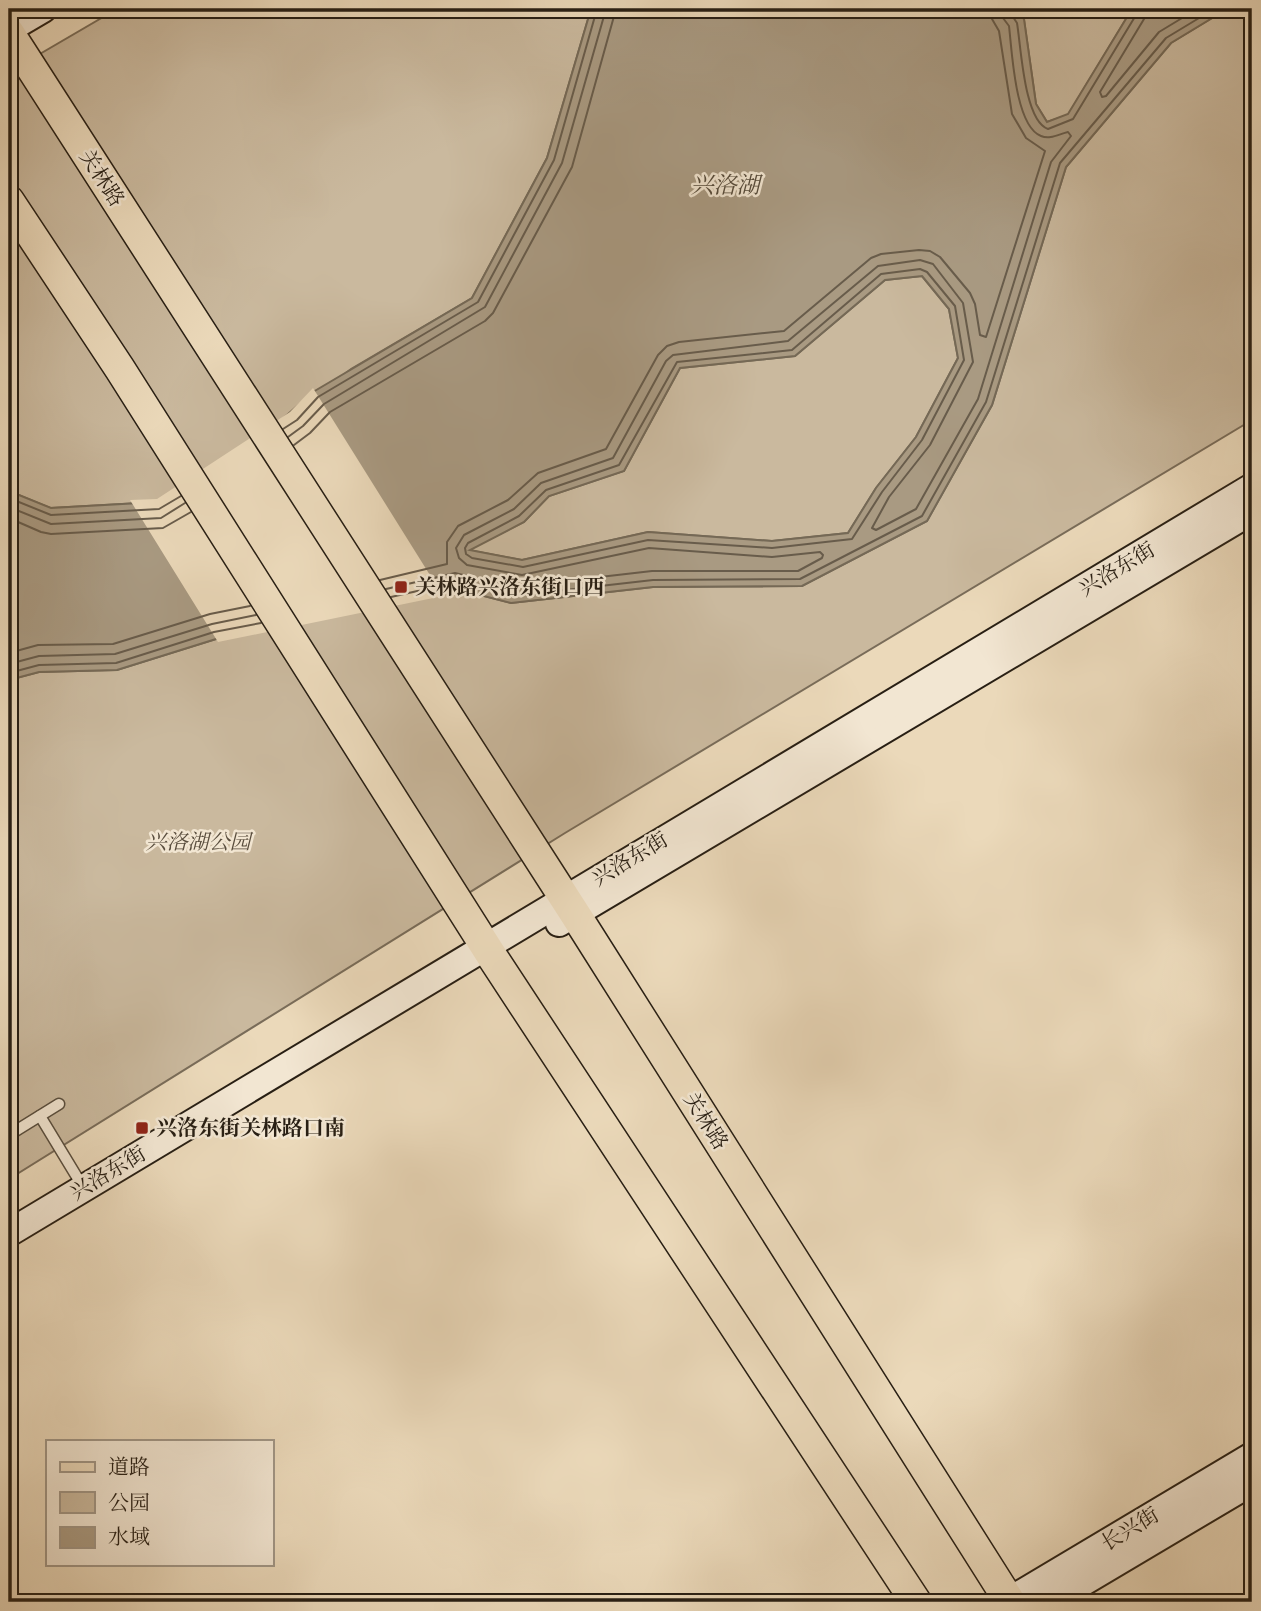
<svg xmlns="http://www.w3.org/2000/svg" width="1261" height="1611" viewBox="0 0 1261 1611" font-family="'Libre Caslon Text','Noto Serif SC',serif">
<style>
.green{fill:#cab99e;stroke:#796c59;stroke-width:2}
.water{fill:#a99a82;stroke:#756956;stroke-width:2;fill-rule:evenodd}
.pier{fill:#ebd9ba}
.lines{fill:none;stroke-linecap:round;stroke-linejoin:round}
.shore{stroke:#685c4b;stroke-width:2}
.lane-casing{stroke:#594e3e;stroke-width:13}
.secondary-casing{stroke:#281f14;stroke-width:30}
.primary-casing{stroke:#281f14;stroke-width:33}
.lane{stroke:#f2e6d2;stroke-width:10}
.secondary{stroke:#f2e6d2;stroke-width:26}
.primary{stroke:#ebd9ba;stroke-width:30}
.poi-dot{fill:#8f2418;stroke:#f2e6d2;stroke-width:2.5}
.labels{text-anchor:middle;stroke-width:5;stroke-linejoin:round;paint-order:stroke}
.street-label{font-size:21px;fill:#281f14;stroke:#f2e6d2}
.poi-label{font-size:21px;font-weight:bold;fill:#281f14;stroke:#f2e6d2;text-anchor:start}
.park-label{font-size:21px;font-style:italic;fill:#594d3d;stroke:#f2e6d2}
.water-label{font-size:23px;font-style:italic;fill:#554a3a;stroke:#f2e6d2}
</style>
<rect width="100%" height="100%" fill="#ebd9ba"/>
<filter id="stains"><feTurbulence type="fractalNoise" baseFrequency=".00286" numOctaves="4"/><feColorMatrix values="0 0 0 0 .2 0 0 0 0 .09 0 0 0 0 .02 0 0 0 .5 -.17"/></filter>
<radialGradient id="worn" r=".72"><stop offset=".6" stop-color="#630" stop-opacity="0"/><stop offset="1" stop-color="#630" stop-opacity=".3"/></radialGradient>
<!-- green -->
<g class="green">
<path d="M117,9H591L547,158L472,298L351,369L292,415L158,502L50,508L9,491V72Z"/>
<path d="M1015,9H1132L1068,115L1047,122L1036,104L1024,20Z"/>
<path d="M1227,9H1252V420L565,833L9,1179V680L39,672L117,670L216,639L408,601L457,589L511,603L653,587L802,586L927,521L992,405L1066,167L1171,43Z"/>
<path d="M922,276L949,309L958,358L916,437L876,488L848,533L772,541L648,532L522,560L468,550L524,522L549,496L624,471L680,368L795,356L885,280Z"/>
</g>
<!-- water -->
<path class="water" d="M591,9H1015L1024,19L1036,104L1047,122L1068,114L1132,9H1227L1171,43L1066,167L992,405L927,521L802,586L653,587L511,603L457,589L408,601L216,639L117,670L39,672L9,680V491L51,508L158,502L271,429L313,392L472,298L547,158ZM922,276L949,309L958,358L916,437L876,488L848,533L772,541L648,532L522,560L470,550L524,522L549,496L624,471L680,368L795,356L885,280Z"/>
<!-- pier -->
<path class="pier" d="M313,388L443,596L218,642L130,500L157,499L290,412Z"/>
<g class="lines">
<!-- shore -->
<g class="shore">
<path d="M1010,9L1011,14L1017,23C1021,46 1024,121 1048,129L1073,119L1136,15L1137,9"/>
<path d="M1146,9L1144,19L1100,92L1102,97L1106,96L1159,32L1197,9"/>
<path d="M920,269L927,272L955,306L964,360L922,440L882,492L852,539L772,548L648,540L523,567L472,558L466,554L465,548L468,543L519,516L546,490L619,465L677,362L792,350L881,274Z"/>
<path d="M283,429L297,420L318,397L478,302L554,160L597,9"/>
<path d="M288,437L303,426L324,404L485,307L562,163L606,9"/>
<path d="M294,445L310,433L330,412L485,321L493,313L572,167L616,9"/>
<path d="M9,498L51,515L159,509L181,496"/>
<path d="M9,507L51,524L161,518L185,503"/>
<path d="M9,518L41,532L51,534L163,528L191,512"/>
<path d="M380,580L447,564V542L458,526L508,500L538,473L606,449L658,355L667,346L679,342L784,331L871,258L881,254L919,250L930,251L940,257L970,293L975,304L980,335L986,337L1045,151L1026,138L1012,114L999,31L992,19L991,9"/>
<path d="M386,589L455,573L513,587L652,571H798L822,558L823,555L820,552L772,557L649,548L522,575L467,565L459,558L456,548L464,535L514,509L541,483L613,458L666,361L673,355L788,341L878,266L920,260L933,264L963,303L973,362L930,445L889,497L872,528L876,530L916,509L978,399L1051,162L1071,136L1068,132C1059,134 1050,140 1041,136C1015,126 1012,51 1009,26L1003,18L1001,9"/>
<path d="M391,597L457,582L512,596L653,580L800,579L922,516L986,402L1060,163L1166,38L1214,9"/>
<path d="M9,653L38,645L113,644L210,614L250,606"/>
<path d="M9,664L39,656L115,654L212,624L256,615"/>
<path d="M9,673L39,665L116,663L214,632L261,623"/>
</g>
<!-- lane casing -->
<g class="lane-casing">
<g id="lane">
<path d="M40,1116L83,1187"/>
<path d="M9,1135L59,1104"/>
</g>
</g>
<!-- secondary casing -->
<g class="secondary-casing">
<g id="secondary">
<path d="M9,29L43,9"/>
<path d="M559,923L1252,511"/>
<path d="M9,1233L1252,487"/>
<path d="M1007,1602L1252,1456"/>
<path d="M1050,1602L1252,1482"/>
</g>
</g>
<!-- primary casing -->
<g class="primary-casing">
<g id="primary">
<path d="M9,33L575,914L1010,1602"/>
<path d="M9,201L120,369L493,958L916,1602"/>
</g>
</g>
<!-- lane -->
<use href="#lane" class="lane"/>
<!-- secondary -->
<use href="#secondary" class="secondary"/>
<!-- primary -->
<use href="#primary" class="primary"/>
</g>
<!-- markers -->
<g class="poi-dot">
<rect x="394" y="580" width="14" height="14" rx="3.5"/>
<rect x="135" y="1121" width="14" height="14" rx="3.5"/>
</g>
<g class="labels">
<!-- street labels -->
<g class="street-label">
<text transform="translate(102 178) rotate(57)" y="7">关林路</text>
<text transform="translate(1117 569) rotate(-31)" y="7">兴洛东街</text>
<text transform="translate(630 859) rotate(-31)" y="7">兴洛东街</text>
<text transform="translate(706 1121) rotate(58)" y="7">关林路</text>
<text transform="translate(108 1173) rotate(-31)" y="7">兴洛东街</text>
<text transform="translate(1130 1529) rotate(-31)" y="7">长兴街</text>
</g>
<!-- poi labels -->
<g class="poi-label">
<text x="415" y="594">关林路兴洛东街口西</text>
<text x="156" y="1135">兴洛东街关林路口南</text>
</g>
<!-- park labels -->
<g class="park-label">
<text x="198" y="849">兴洛湖公园</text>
</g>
<!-- water labels -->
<g class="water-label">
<text x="725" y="193">兴洛湖</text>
</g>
</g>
<!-- margin -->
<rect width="1261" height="1611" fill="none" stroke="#ebd9ba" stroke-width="35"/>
<rect x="10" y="10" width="1240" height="1590" fill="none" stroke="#281f14" stroke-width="3.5"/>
<rect x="18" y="18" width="1226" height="1576" fill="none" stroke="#281f14" stroke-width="2"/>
<!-- legend -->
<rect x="46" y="1440" width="228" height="126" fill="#f2e6d2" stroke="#a19686" stroke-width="2"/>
<rect x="60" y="1462" width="35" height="10" fill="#ebd9ba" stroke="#a19686" stroke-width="2"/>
<text x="108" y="1474" font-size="21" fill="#281f14">道路</text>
<rect x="60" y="1492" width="35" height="21" fill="#cab99e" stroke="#a19686" stroke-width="2"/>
<text x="108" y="1510" font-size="21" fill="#281f14">公园</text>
<rect x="60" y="1527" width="35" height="21" fill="#a99a82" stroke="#a19686" stroke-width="2"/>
<text x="108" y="1544" font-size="21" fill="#281f14">水域</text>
<rect width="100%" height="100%" filter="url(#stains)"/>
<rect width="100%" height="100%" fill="url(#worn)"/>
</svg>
